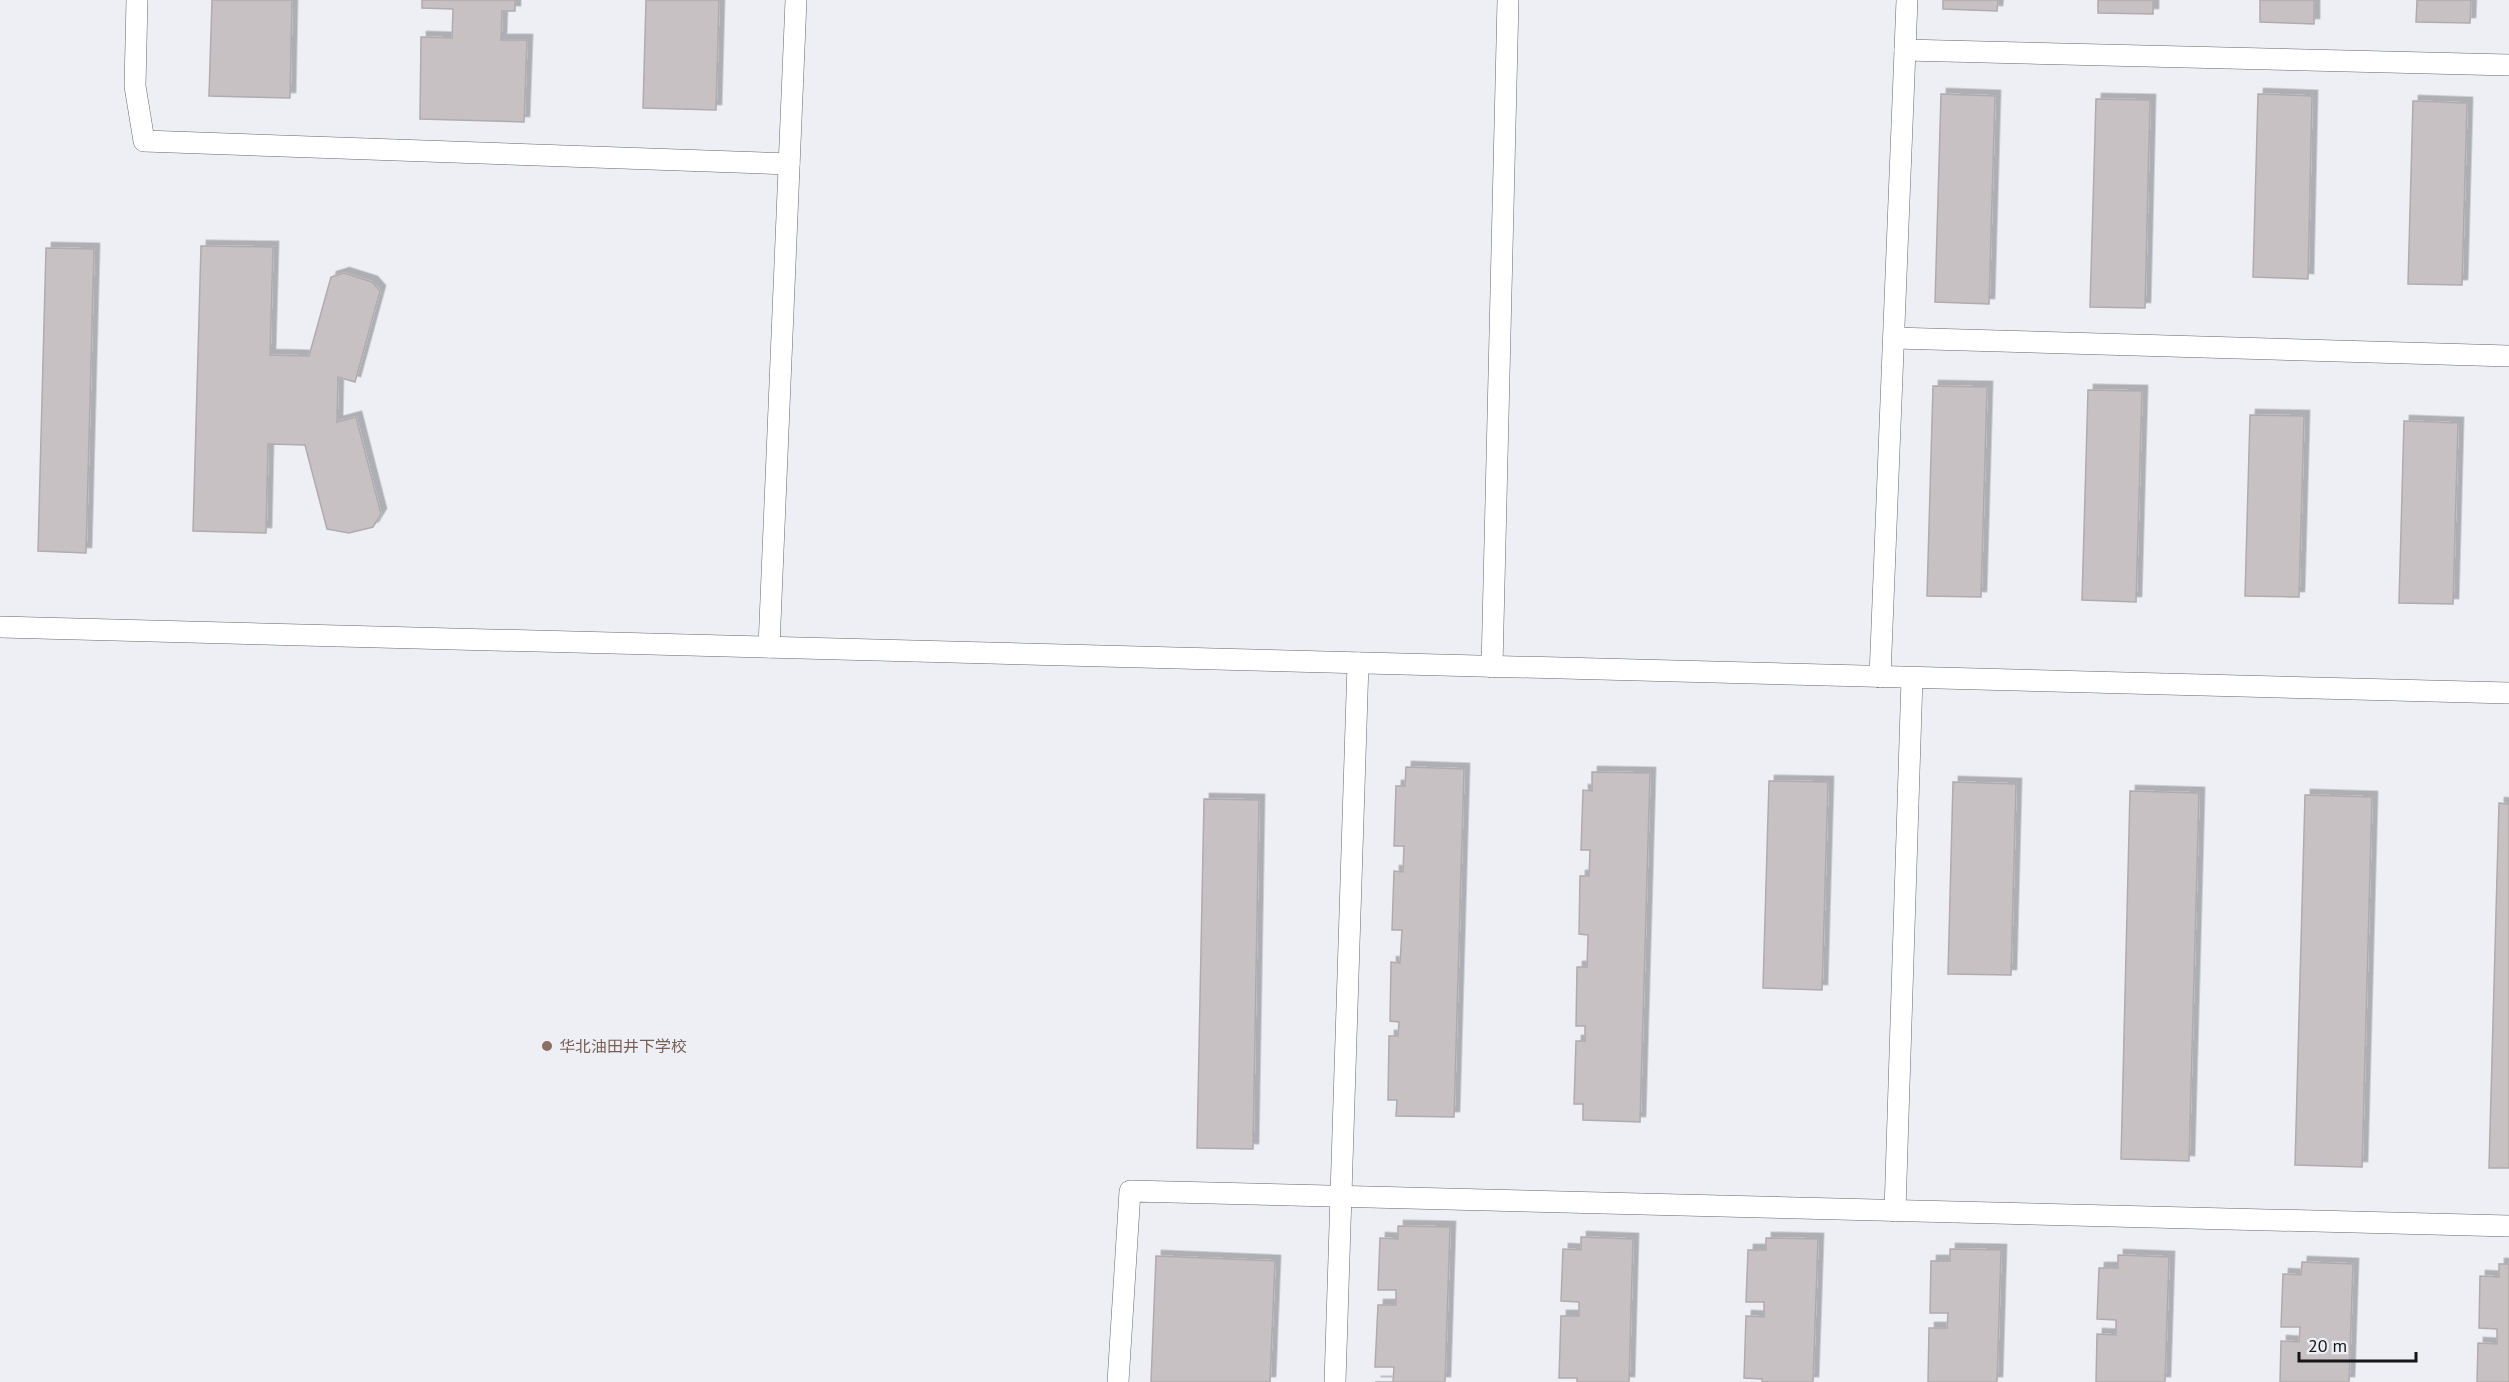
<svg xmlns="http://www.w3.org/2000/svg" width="2509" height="1382" viewBox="0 0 2509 1382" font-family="'PT Sans','Noto Sans SC',sans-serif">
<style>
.building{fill:#c8c1c3;stroke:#b1abac;stroke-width:1.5;filter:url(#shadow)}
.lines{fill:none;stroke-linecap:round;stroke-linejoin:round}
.service-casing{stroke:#65676c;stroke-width:22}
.service{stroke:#fff;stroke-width:21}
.education-dot{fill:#8d6e63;stroke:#edeff5;stroke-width:2}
.labels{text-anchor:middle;stroke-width:4.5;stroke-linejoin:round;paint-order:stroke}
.education-label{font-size:16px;fill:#785e54;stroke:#edeff5;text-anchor:start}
</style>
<defs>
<filter id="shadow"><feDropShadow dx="5.5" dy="-5.5" stdDeviation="0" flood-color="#0004"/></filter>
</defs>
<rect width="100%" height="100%" fill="#edeff5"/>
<!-- building -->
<g class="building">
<path d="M212,0H292L290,98L209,96Z"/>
<path d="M422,0H515V11H502L501,40H527L524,122L420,119L421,37L452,38L453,9L422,8Z"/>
<path d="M646,0H719L716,110L643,108Z"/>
<path d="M1943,0H1998L1997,11L1943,9Z"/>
<path d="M2098,0H2153V14L2098,13Z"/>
<path d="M2260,0H2314V24L2260,22Z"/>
<path d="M2417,0H2471L2470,23L2416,22Z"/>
<path d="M1941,94L1995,96L1989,304L1935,302Z"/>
<path d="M2258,94L2312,96L2308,279L2253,277Z"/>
<path d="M2096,99L2150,100L2145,308L2090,307Z"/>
<path d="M2413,101L2467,103L2462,285L2408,284Z"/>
<path d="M201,246L273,247L270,355L309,356L331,277L344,273L372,282L380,291L355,382L338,377L337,422L356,417L381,514L373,527L349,533L327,529L305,445L268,444L266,533L193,531Z"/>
<path d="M46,248L94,249L86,553L38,551Z"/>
<path d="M1933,386L1987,387L1981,597L1927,596Z"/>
<path d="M2088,390L2142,391L2136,602L2082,600Z"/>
<path d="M2250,415L2304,416L2299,597L2245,596Z"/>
<path d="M2404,421L2458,423L2453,604L2399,603Z"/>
<path d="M1406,767L1464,769L1454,1117L1396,1116L1397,1100H1388L1389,1036H1398L1399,1022L1390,1021L1391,962L1400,963L1402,930H1392L1394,871L1403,872L1404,846H1394L1396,786H1405Z"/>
<path d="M1592,772L1650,773L1640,1122L1583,1120V1104H1574L1576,1041H1585V1026H1576L1577,967H1587L1588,935L1579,934L1580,876H1589L1590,850H1581L1583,790L1592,791Z"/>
<path d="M1769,781L1828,782L1822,990L1763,988Z"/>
<path d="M1953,782L2016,784L2011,975L1948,974Z"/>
<path d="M2130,791L2199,793L2189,1161L2121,1159Z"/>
<path d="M2305,795L2372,797L2362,1167L2295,1165Z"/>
<path d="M1204,799L1259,800L1253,1149L1197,1148Z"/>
<path d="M2499,803L2509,804V1168H2489Z"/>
<path d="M1398,1226L1450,1227L1445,1382H1375H1393L1394,1367H1375L1378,1305H1396V1290H1378L1380,1238L1398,1239Z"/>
<path d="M1581,1237L1633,1239L1629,1382H1577V1378H1559L1561,1316H1579V1302L1561,1301L1563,1249L1581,1250Z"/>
<path d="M1766,1238L1818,1239L1813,1382H1762V1379L1744,1378L1746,1316L1764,1317V1302H1746L1748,1250H1766Z"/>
<path d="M1950,1249L2001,1250L1997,1382H1928L1929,1328H1947L1948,1313H1930L1931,1261H1950Z"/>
<path d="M2118,1255L2169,1257L2165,1382H2096L2097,1334L2116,1335V1320L2097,1319L2099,1268H2118Z"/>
<path d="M1156,1256L1275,1261L1270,1382H1151Z"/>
<path d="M2302,1262L2353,1264L2349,1382H2280L2281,1341L2299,1342L2300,1327H2281L2283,1274L2301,1275Z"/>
<path d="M2499,1264H2509V1382H2477L2478,1343L2497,1344V1329L2479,1328L2480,1276L2499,1277Z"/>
</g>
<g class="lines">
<!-- service casing -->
<g class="service-casing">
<g id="service">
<path d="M137,0L135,86L144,141L789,164"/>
<path d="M1905,50L2509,65"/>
<path d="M1894,338L2509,356"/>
<path d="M0,627L2509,693"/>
<path d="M769,647L796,0"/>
<path d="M1492,667L1508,0"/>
<path d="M1880,677L1907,0"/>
<path d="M1895,1211L1912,678"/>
<path d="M1118,1382L1130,1191L2509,1226"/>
<path d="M1335,1382L1358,663"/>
</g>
</g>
<!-- service -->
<use href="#service" class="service"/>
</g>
<!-- markers -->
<circle class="education-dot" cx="547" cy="1046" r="6"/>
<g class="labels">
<!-- education labels -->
<g class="education-label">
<text x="559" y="1052">华北油田井下学校</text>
</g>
</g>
<!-- scale -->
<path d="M2299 1352v9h117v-9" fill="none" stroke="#151618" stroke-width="3"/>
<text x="2308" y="1352" font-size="18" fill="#151618" stroke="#edeff5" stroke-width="4.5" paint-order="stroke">20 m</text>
</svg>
